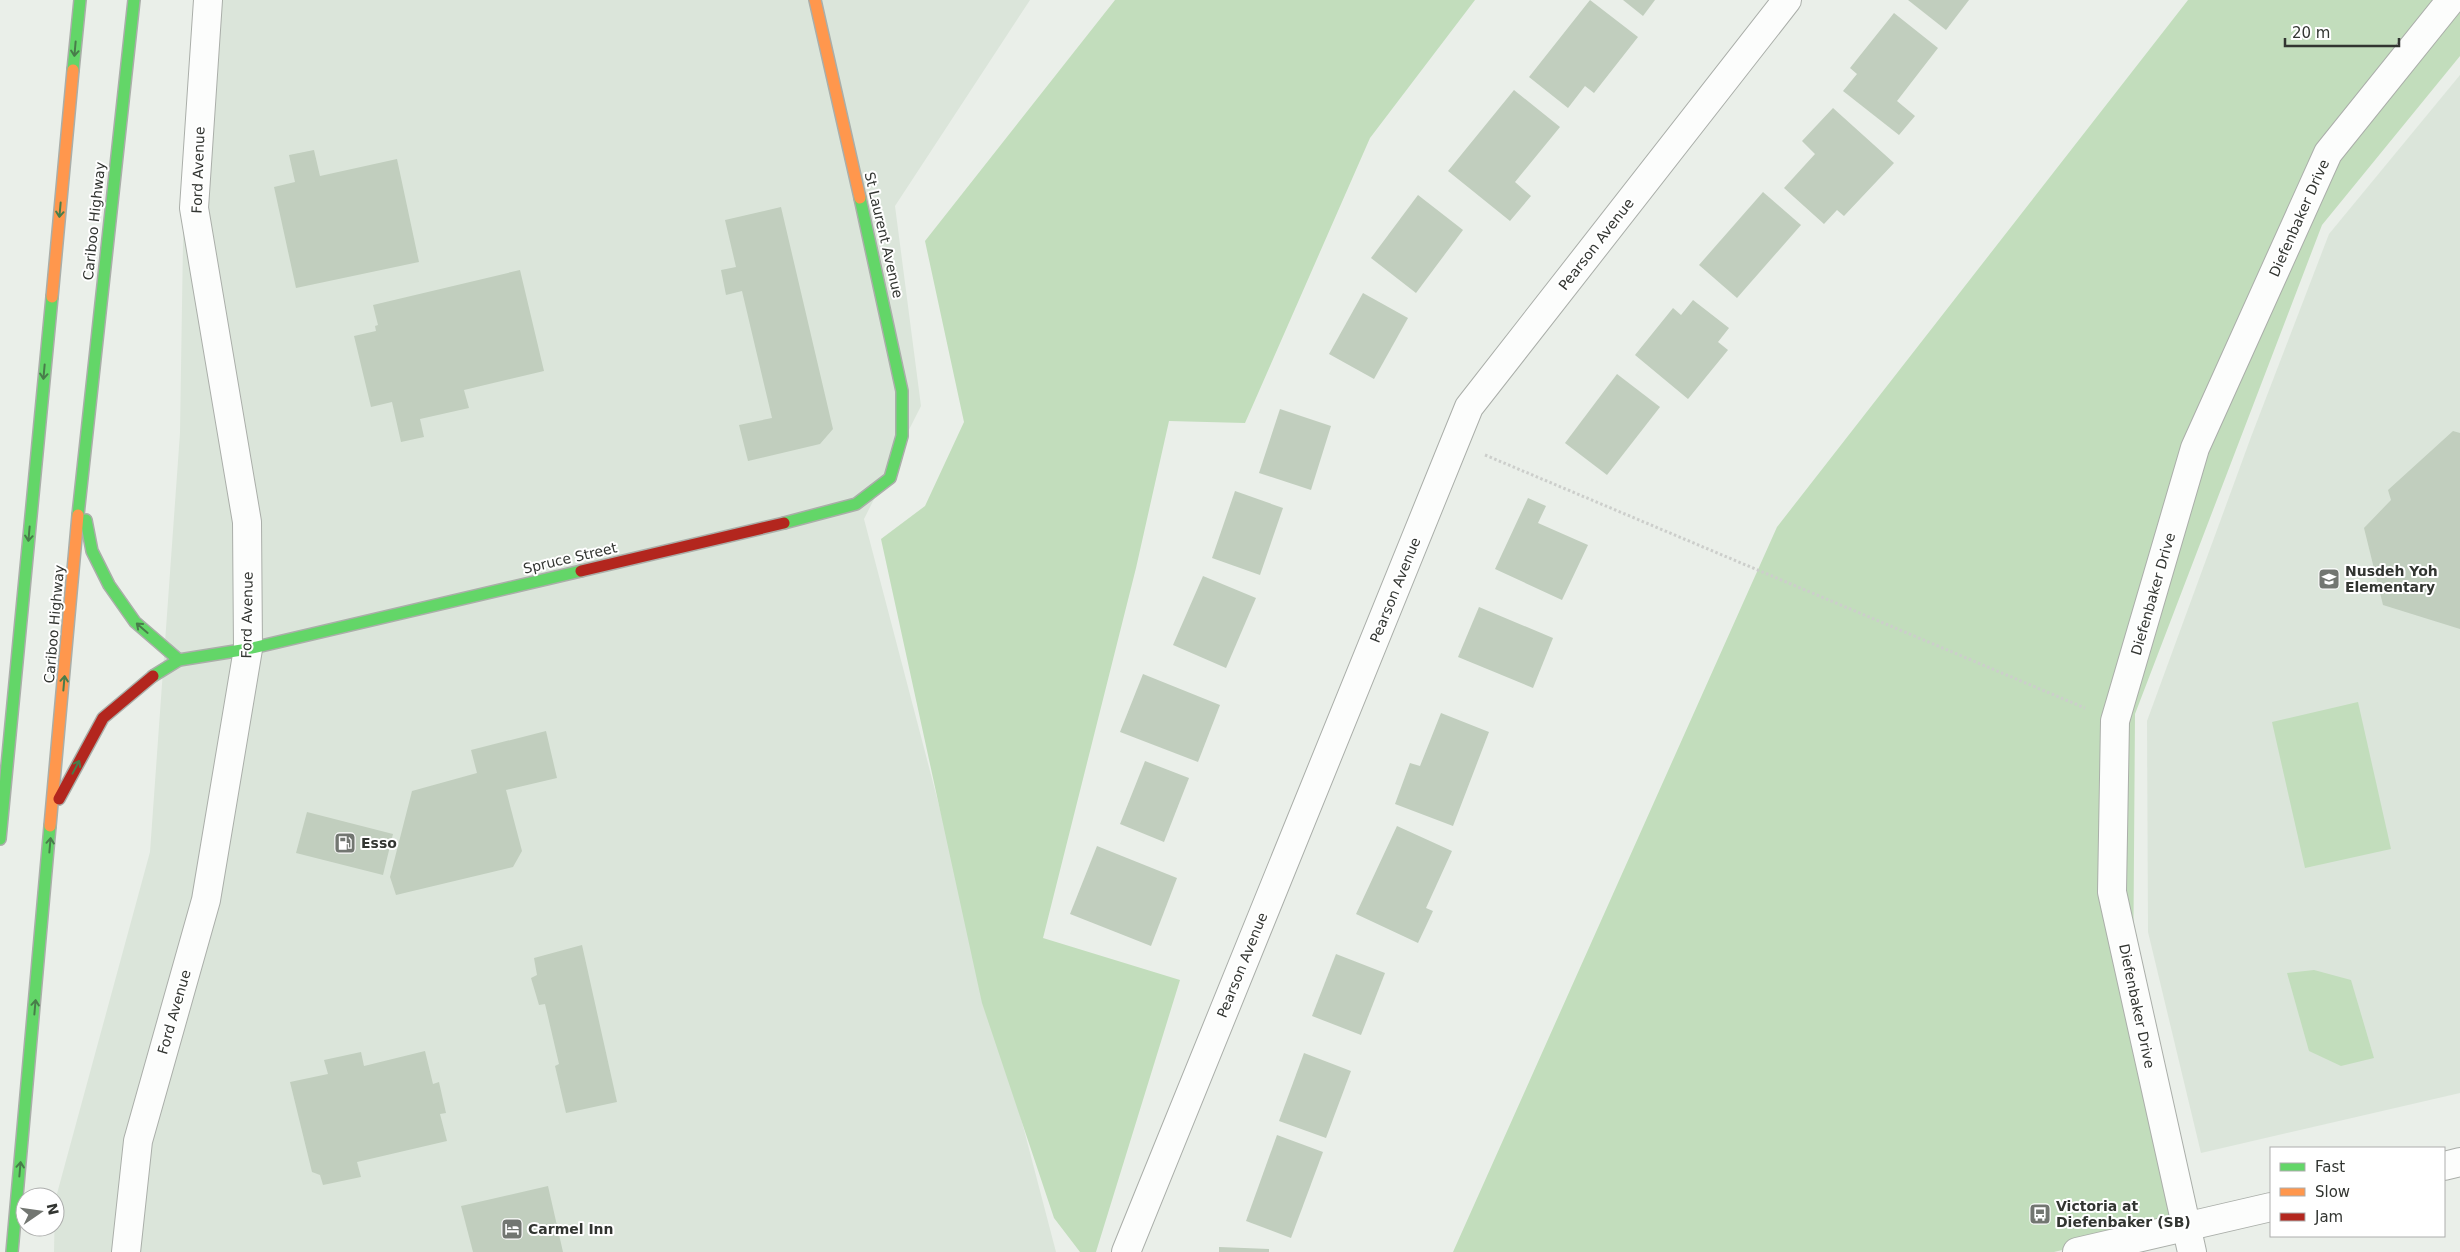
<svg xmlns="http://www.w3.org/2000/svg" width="2460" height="1252" viewBox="0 0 2460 1252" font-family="'DejaVu Sans',sans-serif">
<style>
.built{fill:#dbe5da}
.green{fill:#c2ddbc}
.building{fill:#c1cebe}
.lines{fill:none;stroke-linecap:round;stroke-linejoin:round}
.street-casing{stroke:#aaaea9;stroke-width:30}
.fast-casing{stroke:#aaaea9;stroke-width:14}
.slow-casing{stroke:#aaaea9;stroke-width:14}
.jam-casing{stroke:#aaaea9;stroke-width:14}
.path{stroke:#cccecb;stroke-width:3;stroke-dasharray:2.5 2.5;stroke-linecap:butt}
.street{stroke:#fcfdfc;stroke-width:28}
.fast{stroke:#63d668;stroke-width:11}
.slow{stroke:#ff974d;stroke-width:11}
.jam{stroke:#b3261e;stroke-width:11}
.oneway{stroke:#487d4a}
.labels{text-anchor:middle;stroke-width:4;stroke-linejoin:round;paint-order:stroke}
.street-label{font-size:14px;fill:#323531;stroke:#fff}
.poi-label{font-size:14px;font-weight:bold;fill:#323531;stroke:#fff;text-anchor:start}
</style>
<rect width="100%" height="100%" fill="#eaefe9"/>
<!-- built -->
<g class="built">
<path d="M204,0H1030L895,206L921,406L864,519L1056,1252H54L55,1201L150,852L180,433L184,178Z"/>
<path d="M2460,75V1093L2201,1153L2148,932L2147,721L2251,437L2329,234Z"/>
</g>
<!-- green -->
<g class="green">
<path d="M1115,0H1475L1370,138L1245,423L1169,421L1136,568L1043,938L1180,980L1096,1252H1080L1054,1218L982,1003L881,539L925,506L964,422L925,241Z"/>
<path d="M2188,0H2460V56L2322,225L2135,714L2133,992L2187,1220L2054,1252H1453L1777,527Z"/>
<path d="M2358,702L2391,849L2305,868L2272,722Z"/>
<path d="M2314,970L2351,980L2374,1058L2341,1066L2309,1051L2287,973Z"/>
</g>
<!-- building -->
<g class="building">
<path d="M1590,0L1638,37L1594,93L1585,86L1568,108L1529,77Z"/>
<path d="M1623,0H1655L1643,16Z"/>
<path d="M1908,0H1969L1946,30Z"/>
<path d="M1894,13L1938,48L1897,101L1915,116L1899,135L1843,91L1857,74L1850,68Z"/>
<path d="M1514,90L1560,127L1515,182L1531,196L1510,221L1448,171Z"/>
<path d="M1833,108L1894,163L1844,216L1837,210L1824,224L1784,188L1815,154L1802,141Z"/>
<path d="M314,150L320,176L397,159L419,262L296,288L274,187L295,182L289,155Z"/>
<path d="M1763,192L1801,225L1737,298L1699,265Z"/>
<path d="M1418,195L1463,230L1416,293L1371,258Z"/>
<path d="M781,207L833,429L820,444L748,461L739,425L772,418L742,291L726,295L721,270L736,267L725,220Z"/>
<path d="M520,270L544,371L464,390L469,408L420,419L424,437L401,442L392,402L371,407L354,336L376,331L375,326L378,325L373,305Z"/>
<path d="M1363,293L1408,318L1374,379L1329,354Z"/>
<path d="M1693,300L1729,328L1718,342L1728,350L1688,399L1635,355L1673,308L1681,315Z"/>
<path d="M1617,374L1660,407L1607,475L1565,443Z"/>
<path d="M1280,409L1331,426L1311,490L1259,473Z"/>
<path d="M2453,431L2460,433V629L2383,605L2364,528L2391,500L2388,490Z"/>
<path d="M1235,491L1283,508L1260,575L1212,558Z"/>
<path d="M1528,498L1546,506L1538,523L1588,545L1562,600L1495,569Z"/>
<path d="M1203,576L1256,598L1226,668L1173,645Z"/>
<path d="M1479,607L1553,638L1533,688L1458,657Z"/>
<path d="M1143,674L1220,705L1198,762L1120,732Z"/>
<path d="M1441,713L1489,732L1453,826L1395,804L1410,763L1420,766Z"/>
<path d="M546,731L557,778L506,790L522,851L513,867L396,895L390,877L412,791L477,773L471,750Z"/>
<path d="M1145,761L1189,778L1164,842L1120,824Z"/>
<path d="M307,812L393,834L383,875L296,853Z"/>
<path d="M1397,826L1452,851L1426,908L1433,911L1418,943L1356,914Z"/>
<path d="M1097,846L1177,878L1151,946L1070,914Z"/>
<path d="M582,945L617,1102L566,1113L555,1066L559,1064L545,1004L539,1005L531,978L537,975L534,958Z"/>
<path d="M1336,954L1385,973L1361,1035L1312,1016Z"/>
<path d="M425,1051L433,1084L439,1082L446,1113L440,1114L447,1141L357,1162L361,1177L323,1185L320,1175L312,1172L290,1082L328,1074L324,1060L361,1052L364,1066Z"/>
<path d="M1304,1053L1351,1071L1326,1138L1279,1121Z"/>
<path d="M1277,1135L1323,1152L1291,1238L1246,1221Z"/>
<path d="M548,1186L563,1252H473L461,1206Z"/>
<path d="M1219,1247L1269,1249V1252H1219Z"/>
</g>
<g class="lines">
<!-- street casing -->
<g class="street-casing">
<g id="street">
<path d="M2444,1166L2460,1162"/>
<path d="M126,1252L138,1141L206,900L248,649L247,522L194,208L208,0"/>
<path d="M1126,1252L1469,407L1787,0"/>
<path d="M2077,1252L2271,1207"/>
<path d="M2192,1252L2112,892L2115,721L2195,448L2328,153L2451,0"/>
</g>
</g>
<!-- fast casing -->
<g class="fast-casing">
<g id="fast">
<path d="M73,70L80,0"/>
<path d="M78,515L134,0"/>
<path d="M86,520L92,551L109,585L135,622L179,660"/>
<path d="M784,523L856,504L890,478L902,436V391L860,198"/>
<path d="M248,649L581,571"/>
<path d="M153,676L179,660L248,649"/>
<path d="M0,839L52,297"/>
<path d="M12,1252L50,826"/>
</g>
</g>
<!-- slow casing -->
<g class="slow-casing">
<g id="slow">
<path d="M815,0L860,198"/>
<path d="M52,297L73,70"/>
<path d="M50,826L78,515"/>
</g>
</g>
<!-- jam casing -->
<g class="jam-casing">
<g id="jam">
<path d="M581,571L784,523"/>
<path d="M59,799L103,718L153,676"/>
</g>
</g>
<!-- path -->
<path class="path" d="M1485,455L2085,708"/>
<!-- street -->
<use href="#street" class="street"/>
<!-- fast -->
<use href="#fast" class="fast"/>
<!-- slow -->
<use href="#slow" class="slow"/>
<!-- jam -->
<use href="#jam" class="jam"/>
</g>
<!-- one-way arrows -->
<defs><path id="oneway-shaft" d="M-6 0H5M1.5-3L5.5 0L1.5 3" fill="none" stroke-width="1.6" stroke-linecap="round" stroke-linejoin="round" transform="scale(1.25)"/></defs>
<g class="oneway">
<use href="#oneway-shaft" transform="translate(75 49) rotate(95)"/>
<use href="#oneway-shaft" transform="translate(60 210) rotate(95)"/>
<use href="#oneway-shaft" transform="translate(44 372) rotate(95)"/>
<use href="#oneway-shaft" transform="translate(29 534) rotate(95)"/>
<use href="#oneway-shaft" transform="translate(142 628) rotate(-139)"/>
<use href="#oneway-shaft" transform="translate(64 683) rotate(-85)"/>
<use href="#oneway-shaft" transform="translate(76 767) rotate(-62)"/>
<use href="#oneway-shaft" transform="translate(50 845) rotate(-85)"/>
<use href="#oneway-shaft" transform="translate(35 1007) rotate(-85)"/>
<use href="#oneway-shaft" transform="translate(20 1169) rotate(-85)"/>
</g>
<!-- icons -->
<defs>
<g id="school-square" transform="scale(1.125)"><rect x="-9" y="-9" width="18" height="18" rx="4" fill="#727671" stroke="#fff"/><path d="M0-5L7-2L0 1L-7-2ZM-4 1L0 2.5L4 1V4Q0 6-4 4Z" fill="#fff"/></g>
<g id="fuel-square" transform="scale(1.125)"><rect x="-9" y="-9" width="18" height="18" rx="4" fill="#727671" stroke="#fff"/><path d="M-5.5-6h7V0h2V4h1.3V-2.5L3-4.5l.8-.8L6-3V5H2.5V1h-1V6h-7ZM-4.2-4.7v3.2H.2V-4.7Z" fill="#fff"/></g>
<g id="bus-square" transform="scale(1.125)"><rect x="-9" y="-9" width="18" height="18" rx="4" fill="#727671" stroke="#fff"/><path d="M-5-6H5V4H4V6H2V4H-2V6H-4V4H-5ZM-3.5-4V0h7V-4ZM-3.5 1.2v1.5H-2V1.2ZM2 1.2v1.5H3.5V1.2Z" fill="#fff"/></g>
<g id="hotel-square" transform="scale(1.125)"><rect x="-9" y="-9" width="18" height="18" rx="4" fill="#727671" stroke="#fff"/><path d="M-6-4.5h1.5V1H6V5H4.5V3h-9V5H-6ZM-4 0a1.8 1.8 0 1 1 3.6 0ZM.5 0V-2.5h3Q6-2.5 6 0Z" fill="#fff"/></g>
</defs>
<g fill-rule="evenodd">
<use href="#school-square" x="2329" y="579"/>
<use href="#fuel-square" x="345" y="843"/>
<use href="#bus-square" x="2040" y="1214"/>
<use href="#hotel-square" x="512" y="1229"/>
</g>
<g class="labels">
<!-- street labels -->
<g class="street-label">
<text transform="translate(198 170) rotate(-88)" y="5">Ford Avenue</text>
<text transform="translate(2299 218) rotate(-66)" y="5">Diefenbaker Drive</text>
<text transform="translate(94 221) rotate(-84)" y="5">Cariboo Highway</text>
<text transform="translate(884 235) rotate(77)" y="5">St Laurent Avenue</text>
<text transform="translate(1596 244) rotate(-52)" y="5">Pearson Avenue</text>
<text transform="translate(570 558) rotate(-13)" y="5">Spruce Street</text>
<text transform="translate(1395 590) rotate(-68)" y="5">Pearson Avenue</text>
<text transform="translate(2153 594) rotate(-74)" y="5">Diefenbaker Drive</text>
<text transform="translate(247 615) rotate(-89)" y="5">Ford Avenue</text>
<text transform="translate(54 624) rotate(-85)" y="5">Cariboo Highway</text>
<text transform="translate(1242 965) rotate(-68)" y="5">Pearson Avenue</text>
<text transform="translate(2137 1006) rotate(78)" y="5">Diefenbaker Drive</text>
<text transform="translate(174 1012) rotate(-74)" y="5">Ford Avenue</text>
</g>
<!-- poi labels -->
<g class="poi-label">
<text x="2345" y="576">Nusdeh Yoh<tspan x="2345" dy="16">Elementary</tspan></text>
<text x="361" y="848">Esso</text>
<text x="2056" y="1211">Victoria at<tspan x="2056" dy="16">Diefenbaker (SB)</tspan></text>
<text x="528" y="1234">Carmel Inn</text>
</g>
</g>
<!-- legend -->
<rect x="2270" y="1147" width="175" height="90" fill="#ffffff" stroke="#adaead"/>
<rect x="2280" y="1163" width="25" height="8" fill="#63d668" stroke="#adaead"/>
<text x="2315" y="1172" font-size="15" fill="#323531">Fast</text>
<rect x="2280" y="1188" width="25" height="8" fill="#ff974d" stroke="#adaead"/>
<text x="2315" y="1197" font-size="15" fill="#323531">Slow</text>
<rect x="2280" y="1213" width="25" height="8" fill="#b3261e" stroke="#adaead"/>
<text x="2315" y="1222" font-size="15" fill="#323531">Jam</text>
<!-- north arrow -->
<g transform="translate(40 1212) rotate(77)"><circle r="24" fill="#ffffff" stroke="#adaead"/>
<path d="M0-4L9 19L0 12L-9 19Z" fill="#727671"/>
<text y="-8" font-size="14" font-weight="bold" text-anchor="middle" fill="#323531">N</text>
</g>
<!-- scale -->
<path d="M2285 38v8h114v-8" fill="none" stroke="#323531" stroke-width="2.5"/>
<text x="2292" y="38" font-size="15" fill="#323531" stroke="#ffffff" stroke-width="4" paint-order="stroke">20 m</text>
</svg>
